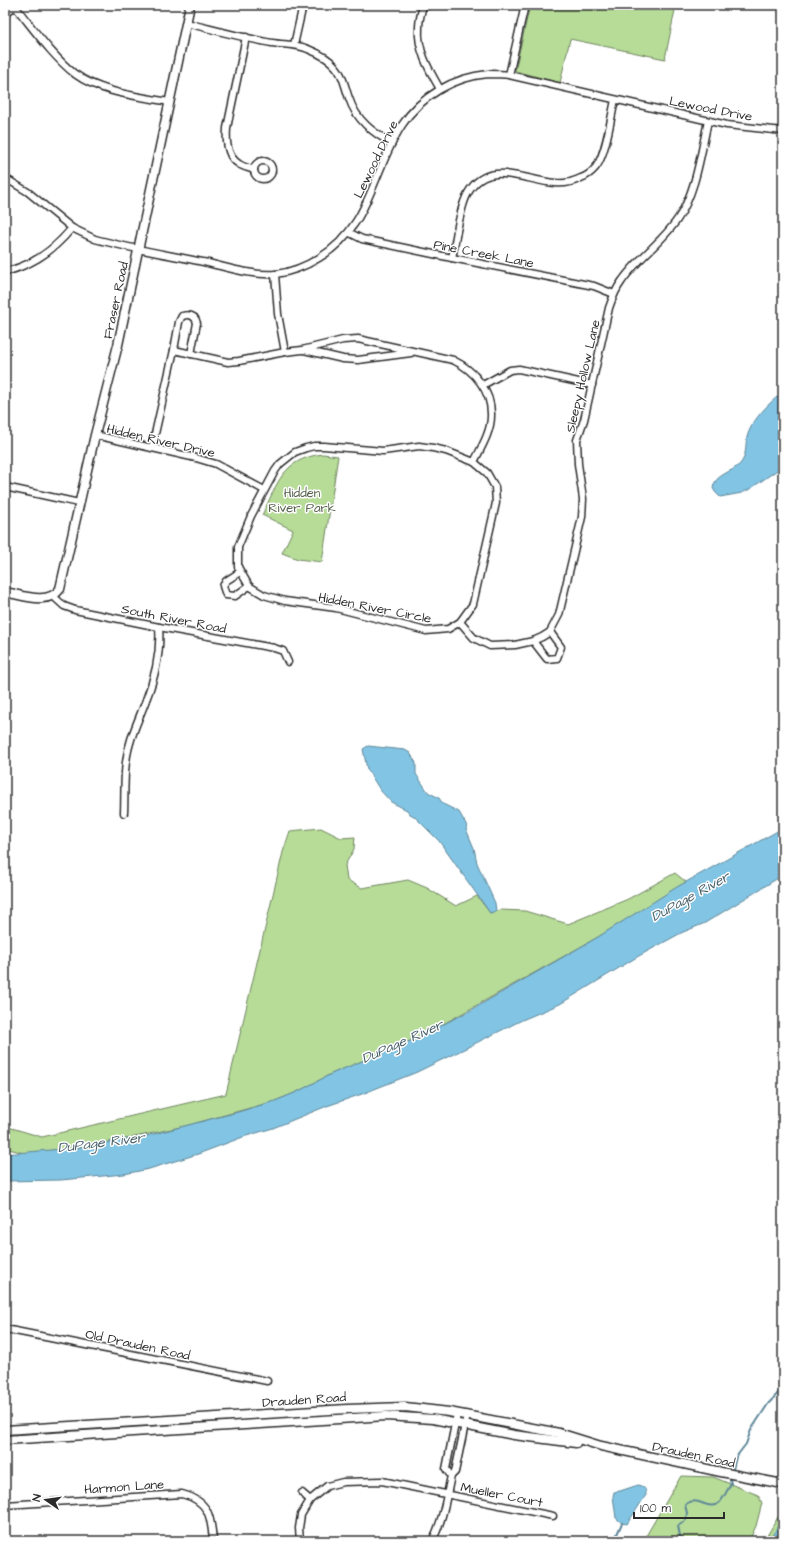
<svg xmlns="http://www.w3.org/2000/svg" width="788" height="1546" viewBox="0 0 788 1546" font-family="'Architects Daughter',sans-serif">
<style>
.green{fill:#b6dc97;stroke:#708461}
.water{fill:#82c4e3;stroke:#5f8799}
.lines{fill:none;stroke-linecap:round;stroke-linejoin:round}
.stream{stroke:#5f8799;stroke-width:2}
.minor-casing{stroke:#2b2b2b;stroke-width:9}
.tertiary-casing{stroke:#2b2b2b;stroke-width:11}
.minor{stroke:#fff;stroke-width:6}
.tertiary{stroke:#fff;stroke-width:8}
.labels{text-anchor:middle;stroke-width:3;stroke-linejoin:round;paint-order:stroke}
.street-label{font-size:13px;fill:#2b2b2b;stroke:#fff}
.park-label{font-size:13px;fill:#55604b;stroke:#fff}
.water-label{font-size:14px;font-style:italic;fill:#49616b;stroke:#fff}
</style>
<rect width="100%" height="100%" fill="#fff"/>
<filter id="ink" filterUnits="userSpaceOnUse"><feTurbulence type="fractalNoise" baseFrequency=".025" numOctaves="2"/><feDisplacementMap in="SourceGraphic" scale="8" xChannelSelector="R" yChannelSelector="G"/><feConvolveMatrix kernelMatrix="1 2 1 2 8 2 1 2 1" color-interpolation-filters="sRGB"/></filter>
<g filter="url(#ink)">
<!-- green -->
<g class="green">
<path d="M530,5H676L665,59L570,39L560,83L515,71Z"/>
<path d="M323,454L338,456L322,562L298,559L282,553L293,530L262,515C278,483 282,459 323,454Z"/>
<path d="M321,828L341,838L355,837L354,849L345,865L347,880L362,888L408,880L427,888L456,906L477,896L490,913L500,910L525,911L568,924L628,899L675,873L686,882L598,937L447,1022L415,1039L331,1074L297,1092L275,1101L189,1125L126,1139L74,1148L24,1153L5,1148V1126L42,1137L226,1094L283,852L290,831Z"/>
<path d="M681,1476L713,1477L758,1495L762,1503L756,1526L749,1541H643Z"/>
<path d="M783,1512V1541H764L778,1517Z"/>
</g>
<!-- water -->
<g class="water">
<path d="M777,397L783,398V466L750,489L742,493L720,497L715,492L713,488C715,474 731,473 740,464C747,456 745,446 747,437C751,422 765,407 777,397Z"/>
<path d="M368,746L405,750L410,753L416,763V774L428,792L439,798L443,804L459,812L467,826L466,829L474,848L477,863L495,903L496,911L490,913L439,841L414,816L410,814L407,810L391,802L380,790L367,769L363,749Z"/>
<path d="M783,828V875L705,923L681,933L637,957L560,1004L522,1020L464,1049L417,1072L362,1094L327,1106L273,1128L243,1137L198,1154L149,1169L124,1174L61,1180L5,1181V1154L74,1148L146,1136L238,1112L275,1101L297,1092L331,1074L415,1039L471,1010L598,937L677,887Z"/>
<path d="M638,1485C644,1487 646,1488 646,1495L627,1524L622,1523L616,1518L613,1496L614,1492L620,1491Z"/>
<path d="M783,1521V1541H769L779,1524Z"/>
</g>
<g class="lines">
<!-- stream -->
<g class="stream">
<path d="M733,1469L736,1457L746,1444L751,1430L768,1404L783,1388"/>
<path d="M614,1541L622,1523"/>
<path d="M681,1541L678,1526L686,1520L687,1513L685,1505C697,1494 708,1512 719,1503C724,1498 727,1490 731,1484L730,1479"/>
</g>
<!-- minor casing -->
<g class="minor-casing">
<g id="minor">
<path d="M14,5C32,27 53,57 75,74C101,93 138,96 169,102"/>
<path d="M422,5H430"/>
<path d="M423,5C421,13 419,20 419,27C417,50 429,70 440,89"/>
<path d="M5,14L16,5"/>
<path d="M186,23C215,30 243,38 272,43C285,45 297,44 308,49C318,53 330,59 336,67C344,76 345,88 349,98C356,120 373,133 392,143"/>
<path d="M246,37L227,128C226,140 227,157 239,164C243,167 249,168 254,170"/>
<path d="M294,45L303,5"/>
<path d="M509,75L525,5"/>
<circle cx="263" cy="170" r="9"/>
<path d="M5,178L28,192L72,228L95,239C132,249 170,255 208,263C229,268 254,276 276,274C291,272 306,266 319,258C371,227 372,171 402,125C421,96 454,77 488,74C495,74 502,74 509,75L727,125L783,131"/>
<path d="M350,233L362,239L452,258L594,286L614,294"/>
<path d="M452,258C456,240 459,209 468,193C488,158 525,181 555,183C564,184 573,182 581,178C587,176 592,172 596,167C606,154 611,117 615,100"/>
<path d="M5,271C10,271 15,269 20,267C42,259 58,245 72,228"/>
<path d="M275,274L278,314L285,352"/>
<path d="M174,350L179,322L182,316C190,314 195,315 197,323L191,354"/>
<path d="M304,350L343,359L358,360L411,353"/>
<path d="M483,385L510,370L519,369L592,385"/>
<path d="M95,435L196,458L216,464L264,490"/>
<path d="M314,446H324L383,451L419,446L433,448L446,451L474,462L487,473L495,487L496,503L473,604L460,622L448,629L426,631L336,608L285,601L264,595L249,586L238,567V547L251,516L275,471L280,464L295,452L306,448Z"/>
<path d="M152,447L174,350L228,362L239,361L285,352L302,350L343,340L358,339L453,360C474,370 492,391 491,416C491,432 481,448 474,462"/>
<path d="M5,487L79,503"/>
<path d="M240,572L226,581L223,586L226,595L235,596L249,586"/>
<path d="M53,596L64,606L75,610L159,627L274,648L283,651L288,662"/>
<path d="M460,622L474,638L490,646L515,645L533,641L542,637L550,632L559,615L582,517L583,499L578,464L577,440L584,420L609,308C612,299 616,289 622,281C638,258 662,242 677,220C696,193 701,152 708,121"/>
<path d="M533,641L547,659L557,658L561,647L550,632"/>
<path d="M124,813C125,789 123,766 130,743C134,728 141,714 146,700C155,677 161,652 159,627"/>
<path d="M5,1329L267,1381"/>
<path d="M451,1476L446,1469L457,1414"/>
<path d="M302,1493L310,1500"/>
<path d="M5,1505L182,1494C209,1501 211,1516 213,1541"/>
<path d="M300,1541L299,1528L301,1515L310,1500L327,1486L343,1482L382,1481L553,1516"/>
<path d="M432,1541C443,1521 446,1498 451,1476L455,1472L467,1415"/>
</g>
</g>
<!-- tertiary casing -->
<g class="tertiary-casing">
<g id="tertiary">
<path d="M5,592C22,595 48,606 60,589L95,435L118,345L190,5"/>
<path d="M5,1430L347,1409L405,1407L449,1412L559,1433L601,1446L721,1472L783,1484"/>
<path d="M5,1440L386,1416L433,1419L514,1435L576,1443"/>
</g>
</g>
<!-- minor -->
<use href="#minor" class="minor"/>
<!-- tertiary -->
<use href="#tertiary" class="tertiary"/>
</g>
</g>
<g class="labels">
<!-- street labels -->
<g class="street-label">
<text transform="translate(711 108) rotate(11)" y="5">Lewood Drive</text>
<text transform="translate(375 159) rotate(-64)" y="5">Lewood Drive</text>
<text transform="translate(484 253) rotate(11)" y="5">Pine Creek Lane</text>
<text transform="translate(115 300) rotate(-78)" y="5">Fraser Road</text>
<text transform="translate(582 376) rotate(-77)" y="5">Sleepy Hollow Lane</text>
<text transform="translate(161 440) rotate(13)" y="5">Hidden River Drive</text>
<text transform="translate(375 607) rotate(11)" y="5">Hidden River Circle</text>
<text transform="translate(174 618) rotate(11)" y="5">South River Road</text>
<text transform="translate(138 1344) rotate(12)" y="5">Old Drauden Road</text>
<text transform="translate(304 1399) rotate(-4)" y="5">Drauden Road</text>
<text transform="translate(694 1454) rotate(12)" y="5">Drauden Road</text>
<text transform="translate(124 1486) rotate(-4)" y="5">Harmon Lane</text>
<text transform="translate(502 1494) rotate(11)" y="5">Mueller Court</text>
</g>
<!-- park labels -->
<g class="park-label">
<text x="302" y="497">Hidden<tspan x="302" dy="15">River Park</tspan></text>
</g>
<!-- water labels -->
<g class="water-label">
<text transform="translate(690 896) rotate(-29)" y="5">DuPage River</text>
<text transform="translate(402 1041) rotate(-24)" y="5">DuPage River</text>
<text transform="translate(101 1142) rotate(-7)" y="5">DuPage River</text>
</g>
</g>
<!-- margin -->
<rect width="788" height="1546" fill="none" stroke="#fff" stroke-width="20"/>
<rect x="10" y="10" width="768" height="1526" fill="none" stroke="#2b2b2b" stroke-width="1.5" filter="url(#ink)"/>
<!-- north arrow -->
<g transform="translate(46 1500) rotate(283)" stroke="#ffffff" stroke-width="3" paint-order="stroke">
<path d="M0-3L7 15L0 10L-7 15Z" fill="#2b2b2b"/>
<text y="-6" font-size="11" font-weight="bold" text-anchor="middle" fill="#2b2b2b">N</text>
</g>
<!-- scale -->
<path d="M634 1512v6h90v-6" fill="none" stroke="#2b2b2b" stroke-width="2"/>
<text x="640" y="1512" font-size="12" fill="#2b2b2b" stroke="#ffffff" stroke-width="3" paint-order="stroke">100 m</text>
</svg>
